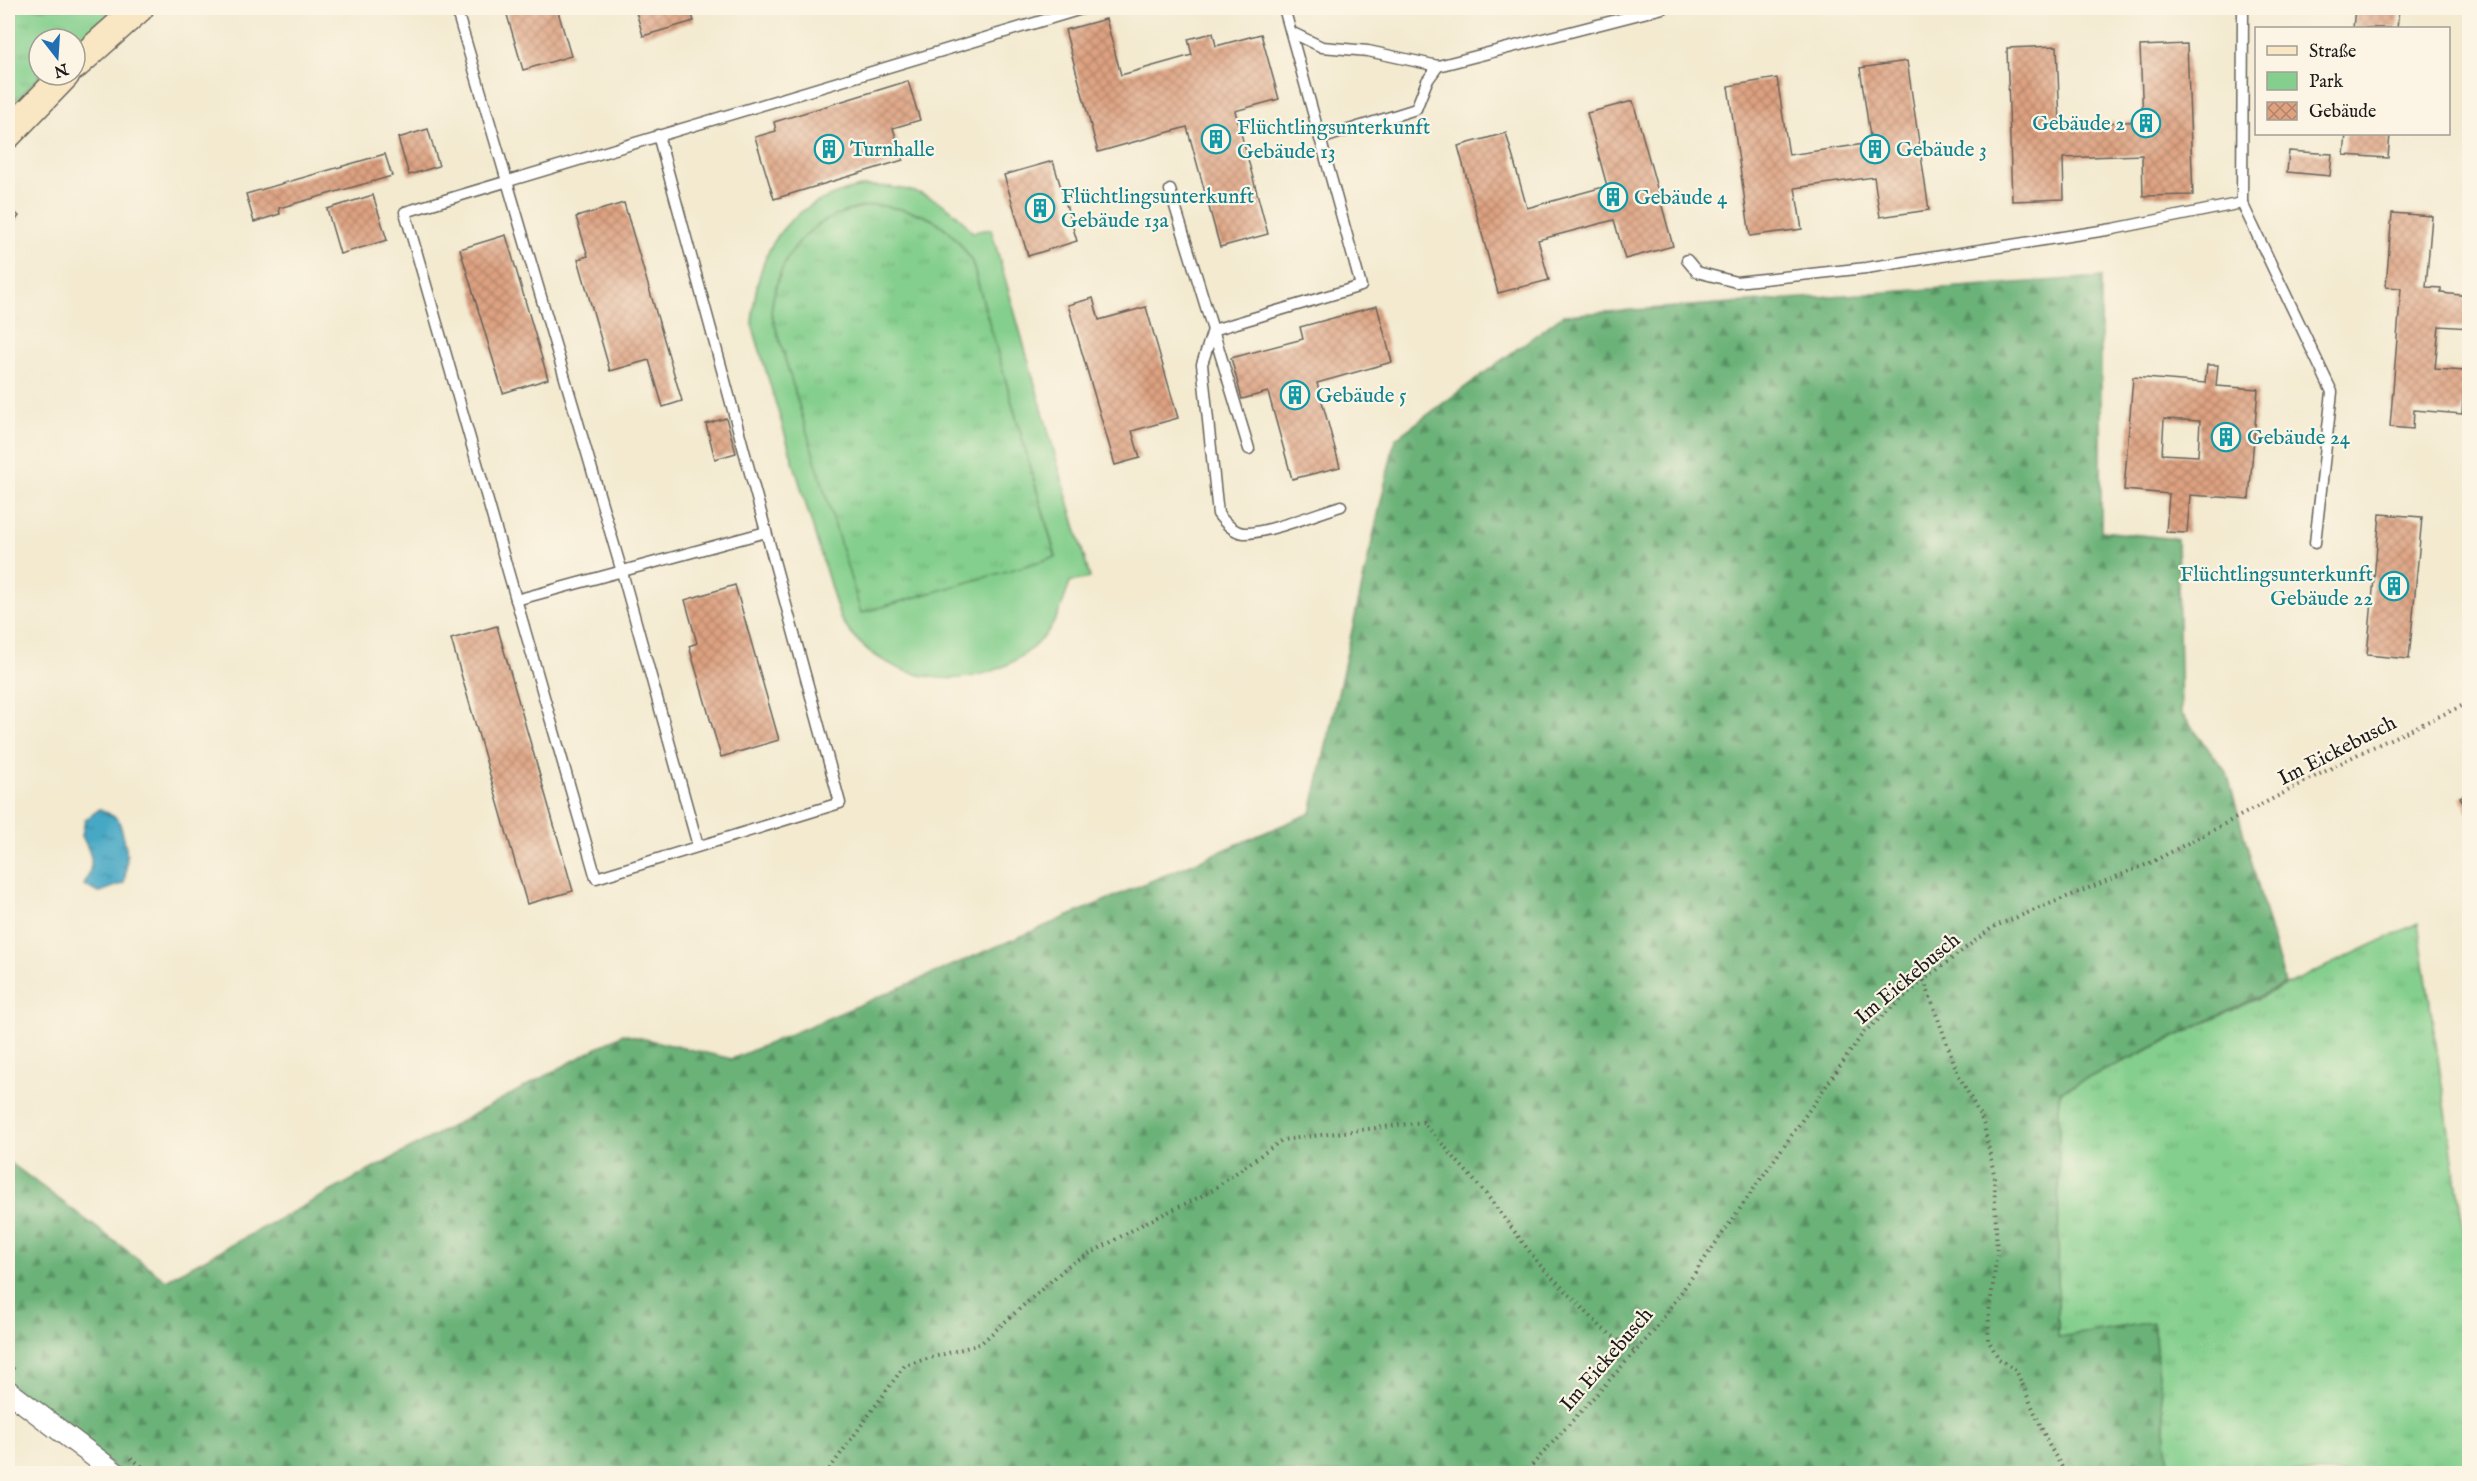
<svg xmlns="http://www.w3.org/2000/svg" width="2477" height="1481" viewBox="0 0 2477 1481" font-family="'IM FELL English',serif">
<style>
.grass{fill:url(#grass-tufts);stroke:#507654;stroke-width:1.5}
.forest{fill:url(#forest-firs);stroke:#44674a;stroke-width:1.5}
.park{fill:#84cf8d;stroke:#507654;stroke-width:1.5;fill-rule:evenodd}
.water{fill:url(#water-ripples);stroke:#316270;stroke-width:1.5}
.building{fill:url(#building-cross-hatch);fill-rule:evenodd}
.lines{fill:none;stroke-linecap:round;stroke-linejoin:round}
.lane-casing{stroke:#67645b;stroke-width:13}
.street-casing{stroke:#67645b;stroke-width:23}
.secondary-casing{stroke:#67645b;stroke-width:31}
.path{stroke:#67645b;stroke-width:4;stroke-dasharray:1.5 4.5;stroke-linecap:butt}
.lane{stroke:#fff;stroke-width:10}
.street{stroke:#fff;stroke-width:21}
.secondary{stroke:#f9e7c3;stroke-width:28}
.labels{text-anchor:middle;stroke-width:4.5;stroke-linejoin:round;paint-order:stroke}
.culture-label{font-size:21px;fill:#0d838f;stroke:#fcf5e5;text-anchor:start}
.street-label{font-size:21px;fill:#1c1c1c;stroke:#fcf5e5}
</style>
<defs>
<pattern id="grass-tufts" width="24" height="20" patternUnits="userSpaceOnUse" patternTransform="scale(1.5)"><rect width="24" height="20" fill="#84cf8d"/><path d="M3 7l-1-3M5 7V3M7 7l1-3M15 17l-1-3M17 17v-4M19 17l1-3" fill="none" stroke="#71b179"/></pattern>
<pattern id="forest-firs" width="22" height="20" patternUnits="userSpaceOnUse" patternTransform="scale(1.5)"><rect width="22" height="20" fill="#6bb278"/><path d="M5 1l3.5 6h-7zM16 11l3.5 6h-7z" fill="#579062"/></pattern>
<pattern id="water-ripples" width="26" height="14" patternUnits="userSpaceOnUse" patternTransform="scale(1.5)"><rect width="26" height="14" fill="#46a8c5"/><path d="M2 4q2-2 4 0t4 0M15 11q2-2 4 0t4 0" fill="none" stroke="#3a889f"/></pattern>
<pattern id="building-cross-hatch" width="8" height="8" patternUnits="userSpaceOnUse" patternTransform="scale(1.5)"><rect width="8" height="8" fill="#dea281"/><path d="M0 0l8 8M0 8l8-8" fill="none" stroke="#b38369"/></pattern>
</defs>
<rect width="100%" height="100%" fill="#fcf5e5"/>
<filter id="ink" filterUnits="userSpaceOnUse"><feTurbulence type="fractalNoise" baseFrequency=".0167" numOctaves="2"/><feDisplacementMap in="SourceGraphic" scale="12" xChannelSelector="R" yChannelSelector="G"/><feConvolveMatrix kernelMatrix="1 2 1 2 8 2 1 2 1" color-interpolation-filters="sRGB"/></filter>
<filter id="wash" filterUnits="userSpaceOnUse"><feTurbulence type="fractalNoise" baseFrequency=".008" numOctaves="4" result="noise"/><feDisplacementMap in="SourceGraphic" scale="24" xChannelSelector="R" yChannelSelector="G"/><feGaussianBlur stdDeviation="1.35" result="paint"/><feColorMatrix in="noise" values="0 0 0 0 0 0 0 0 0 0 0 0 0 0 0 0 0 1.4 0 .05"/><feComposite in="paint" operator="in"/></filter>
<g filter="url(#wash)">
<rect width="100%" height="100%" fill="#f3ead0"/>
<!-- grass -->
<g class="grass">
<path d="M8,8H118L75,45V39H39V75H42L8,108Z"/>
<path d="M874,205C921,210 948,219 972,262L1056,558L860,613L771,312C778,250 812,214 874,205Z"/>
<path d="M2418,923L2467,1253L2469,1473H2170L2153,1322L2058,1338L2059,1092Z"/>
</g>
<!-- forest -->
<path class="forest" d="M2101,277V531L2177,539L2181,713L2227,773L2285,984L2059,1092L2058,1337L2153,1322L2170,1473H120L8,1384V1161L166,1280L623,1034L732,1059L1311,813L1395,439L1563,315Z"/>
<!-- park -->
<path class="park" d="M865,186C909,186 945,195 972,232L991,229L1090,578L1070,582C1064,600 1058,620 1045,635C989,700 884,690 840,618L752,324C757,246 786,202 865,186ZM874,205C921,210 948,219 972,262L1056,557L861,613L771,312C778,250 812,214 874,205Z"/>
<!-- water -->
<path class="water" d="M100,809L118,819C127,844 129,857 124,883L98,893L84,885C95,863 93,857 82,836L85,820Z"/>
<g id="blocks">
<!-- building -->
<g class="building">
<path d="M505,8H557L571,56L523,70Z"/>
<path d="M635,8H690L694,21L643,36Z"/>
<path d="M2355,8L2399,9L2397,28H2353Z"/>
<path d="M1106,19L1121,75L1192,55L1188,39L1213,33L1216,46L1261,34L1279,99L1235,111L1268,234L1220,247L1187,127L1098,152L1065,30Z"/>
<path d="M2187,44L2193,195L2143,196L2142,155L2063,158L2064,199L2012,201L2007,48L2057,46L2060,125L2143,121L2140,46Z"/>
<path d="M1907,61L1929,210L1880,217L1874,177L1795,188L1802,229L1750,236L1728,86L1777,78L1789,155L1871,143L1860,68Z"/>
<path d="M908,81L920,120L893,128L903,160L774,199L755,137L776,131L774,122Z"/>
<path d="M1633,101L1673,246L1625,259L1614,220L1538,240L1549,280L1498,293L1458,146L1506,133L1527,208L1607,186L1587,113Z"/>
<path d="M428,129L439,166L409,175L398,138Z"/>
<path d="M2346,134H2390L2388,158L2344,155Z"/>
<path d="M2289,151L2332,154L2330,176L2287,172Z"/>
<path d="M385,154L392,176L279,208L280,214L254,222L246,194Z"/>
<path d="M1053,161L1077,241L1028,256L1004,175Z"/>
<path d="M373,195L387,240L340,254L327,209Z"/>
<path d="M624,203L682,401L663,407L649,360L610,371L578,259L588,256L576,217Z"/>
<path d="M8,206L19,216L8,229Z"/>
<path d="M2392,213L2432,216L2426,287L2441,288V293L2470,296V328L2439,326L2435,369L2465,371L2462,414L2414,410L2413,429L2390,427L2401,288L2386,287Z"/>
<path d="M506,235L548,379L503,393L460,249Z"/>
<path d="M1093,298L1099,320L1146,307L1178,418L1132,431L1140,458L1115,465L1068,305Z"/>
<path d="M1377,306L1392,362L1317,383L1340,467L1292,479L1268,392L1242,399L1231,358L1303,339L1300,327Z"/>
<path d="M2207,365H2218L2216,386L2258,389L2249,499L2190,495L2187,533L2166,532L2169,494L2124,490L2133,377L2205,383ZM2164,419L2200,421L2198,456L2162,454Z"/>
<path d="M726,418L736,453L715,459L706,424Z"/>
<path d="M2380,514L2422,517L2409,659L2367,655Z"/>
<path d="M735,585L779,740L721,757L689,646L697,643L685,600Z"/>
<path d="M497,626L573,891L527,904L451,639Z"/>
<path d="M2470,792V816L2460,797Z"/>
</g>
</g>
</g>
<g filter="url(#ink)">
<use href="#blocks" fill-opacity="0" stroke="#67645b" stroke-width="1.5"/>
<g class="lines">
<!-- lane casing -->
<g class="lane-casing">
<g id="lane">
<path d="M456,8L622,572L698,846"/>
<path d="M1291,32L1322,47L1368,51L1438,66"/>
<path d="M658,135L840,803L596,878L405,212L1085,8"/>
<path d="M1320,139L1416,109L1427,81L1438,66L1663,8"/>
<path d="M1170,190L1213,330L1361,286L1284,8"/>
<path d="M2242,203L2332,392L2315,543"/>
<path d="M1687,260L1697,272L1736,282L1866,268L2113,229L2242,203L2243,8"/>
<path d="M1213,330L1202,364L1218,514C1225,523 1233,532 1244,533C1265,534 1318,513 1341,506"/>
<path d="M1213,330L1249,449"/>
<path d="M516,600L766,532"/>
</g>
</g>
<!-- street casing -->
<g class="street-casing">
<path id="street" d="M8,1391L117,1474"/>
</g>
<!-- secondary casing -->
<g class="secondary-casing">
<g id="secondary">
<path d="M75,65L139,8"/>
<path d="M8,134L65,75"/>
</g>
</g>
<!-- path -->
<g class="path">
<path d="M1924,980L1958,1074L1983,1121L1994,1174L1997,1256L1989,1312L1988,1340L1999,1359L2016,1370L2049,1445L2066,1474"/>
<path d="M8,1365L17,1372"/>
<path d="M131,1458L152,1474"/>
<path d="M826,1474L905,1365L980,1344L1068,1266L1145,1223L1208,1193L1282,1140L1423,1122L1486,1194L1539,1264L1603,1329L1635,1352"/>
<path d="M1524,1474L1654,1331L1864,1032L1924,980L1993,927L2150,863L2360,753L2470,702"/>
</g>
<!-- lane -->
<use href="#lane" class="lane"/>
<!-- street -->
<use href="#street" class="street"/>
<!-- secondary -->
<use href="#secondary" class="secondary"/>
</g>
</g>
<!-- icons -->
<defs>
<g id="building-ring" transform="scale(1.5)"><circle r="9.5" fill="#fcf5e5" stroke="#0f9aa8" stroke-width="1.5"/><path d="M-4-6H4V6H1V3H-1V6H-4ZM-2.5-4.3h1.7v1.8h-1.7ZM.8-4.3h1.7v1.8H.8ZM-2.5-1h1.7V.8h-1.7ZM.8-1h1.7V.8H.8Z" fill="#0f9aa8"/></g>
</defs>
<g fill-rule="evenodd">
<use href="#building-ring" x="2146" y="123"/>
<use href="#building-ring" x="1216" y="139"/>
<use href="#building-ring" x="829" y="149"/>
<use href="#building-ring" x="1875" y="149"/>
<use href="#building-ring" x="1613" y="197"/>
<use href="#building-ring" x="1040" y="208"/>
<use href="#building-ring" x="1295" y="395"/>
<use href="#building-ring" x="2226" y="437"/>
<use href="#building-ring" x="2394" y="586"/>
</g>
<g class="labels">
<!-- culture labels -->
<g class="culture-label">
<text x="2125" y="130" text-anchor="end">Gebäude 2</text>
<text x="1237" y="134">Flüchtlingsunterkunft<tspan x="1237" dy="24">Gebäude 13</tspan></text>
<text x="850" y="156">Turnhalle</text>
<text x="1896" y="156">Gebäude 3</text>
<text x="1061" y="203">Flüchtlingsunterkunft<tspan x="1061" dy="24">Gebäude 13a</tspan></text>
<text x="1634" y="204">Gebäude 4</text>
<text x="1316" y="402">Gebäude 5</text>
<text x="2247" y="444">Gebäude 24</text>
<text x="2373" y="581" text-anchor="end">Flüchtlingsunterkunft<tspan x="2373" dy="24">Gebäude 22</tspan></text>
</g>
<!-- street labels -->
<g class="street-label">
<text transform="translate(2337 750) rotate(-27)" y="7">Im Eickebusch</text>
<text transform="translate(1907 978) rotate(-40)" y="7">Im Eickebusch</text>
<text transform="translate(1606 1359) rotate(-49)" y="7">Im Eickebusch</text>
</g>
</g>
<!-- margin -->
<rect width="2477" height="1481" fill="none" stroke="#fcf5e5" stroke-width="30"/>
<!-- legend -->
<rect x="2255" y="27" width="195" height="108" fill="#fcf5e5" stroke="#a29e95" stroke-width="1.5"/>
<rect x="2267" y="46" width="30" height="9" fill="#f9e7c3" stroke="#a29e95" stroke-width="1.5"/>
<text x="2309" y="57" font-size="18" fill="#1c1c1c">Straße</text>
<rect x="2267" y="72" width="30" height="18" fill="#84cf8d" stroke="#a29e95" stroke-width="1.5"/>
<text x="2309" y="87" font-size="18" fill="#1c1c1c">Park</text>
<rect x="2267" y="102" width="30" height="18" fill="url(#building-cross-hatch)" stroke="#a29e95" stroke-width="1.5"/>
<text x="2309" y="117" font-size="18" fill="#1c1c1c">Gebäude</text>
<!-- north arrow -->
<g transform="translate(57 57) rotate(163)"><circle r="28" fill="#fcf5e5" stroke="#a29e95" stroke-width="1.5"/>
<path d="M0-4.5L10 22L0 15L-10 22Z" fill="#1f6fb2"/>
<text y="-9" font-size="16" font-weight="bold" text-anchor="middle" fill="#1c1c1c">N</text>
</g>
</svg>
